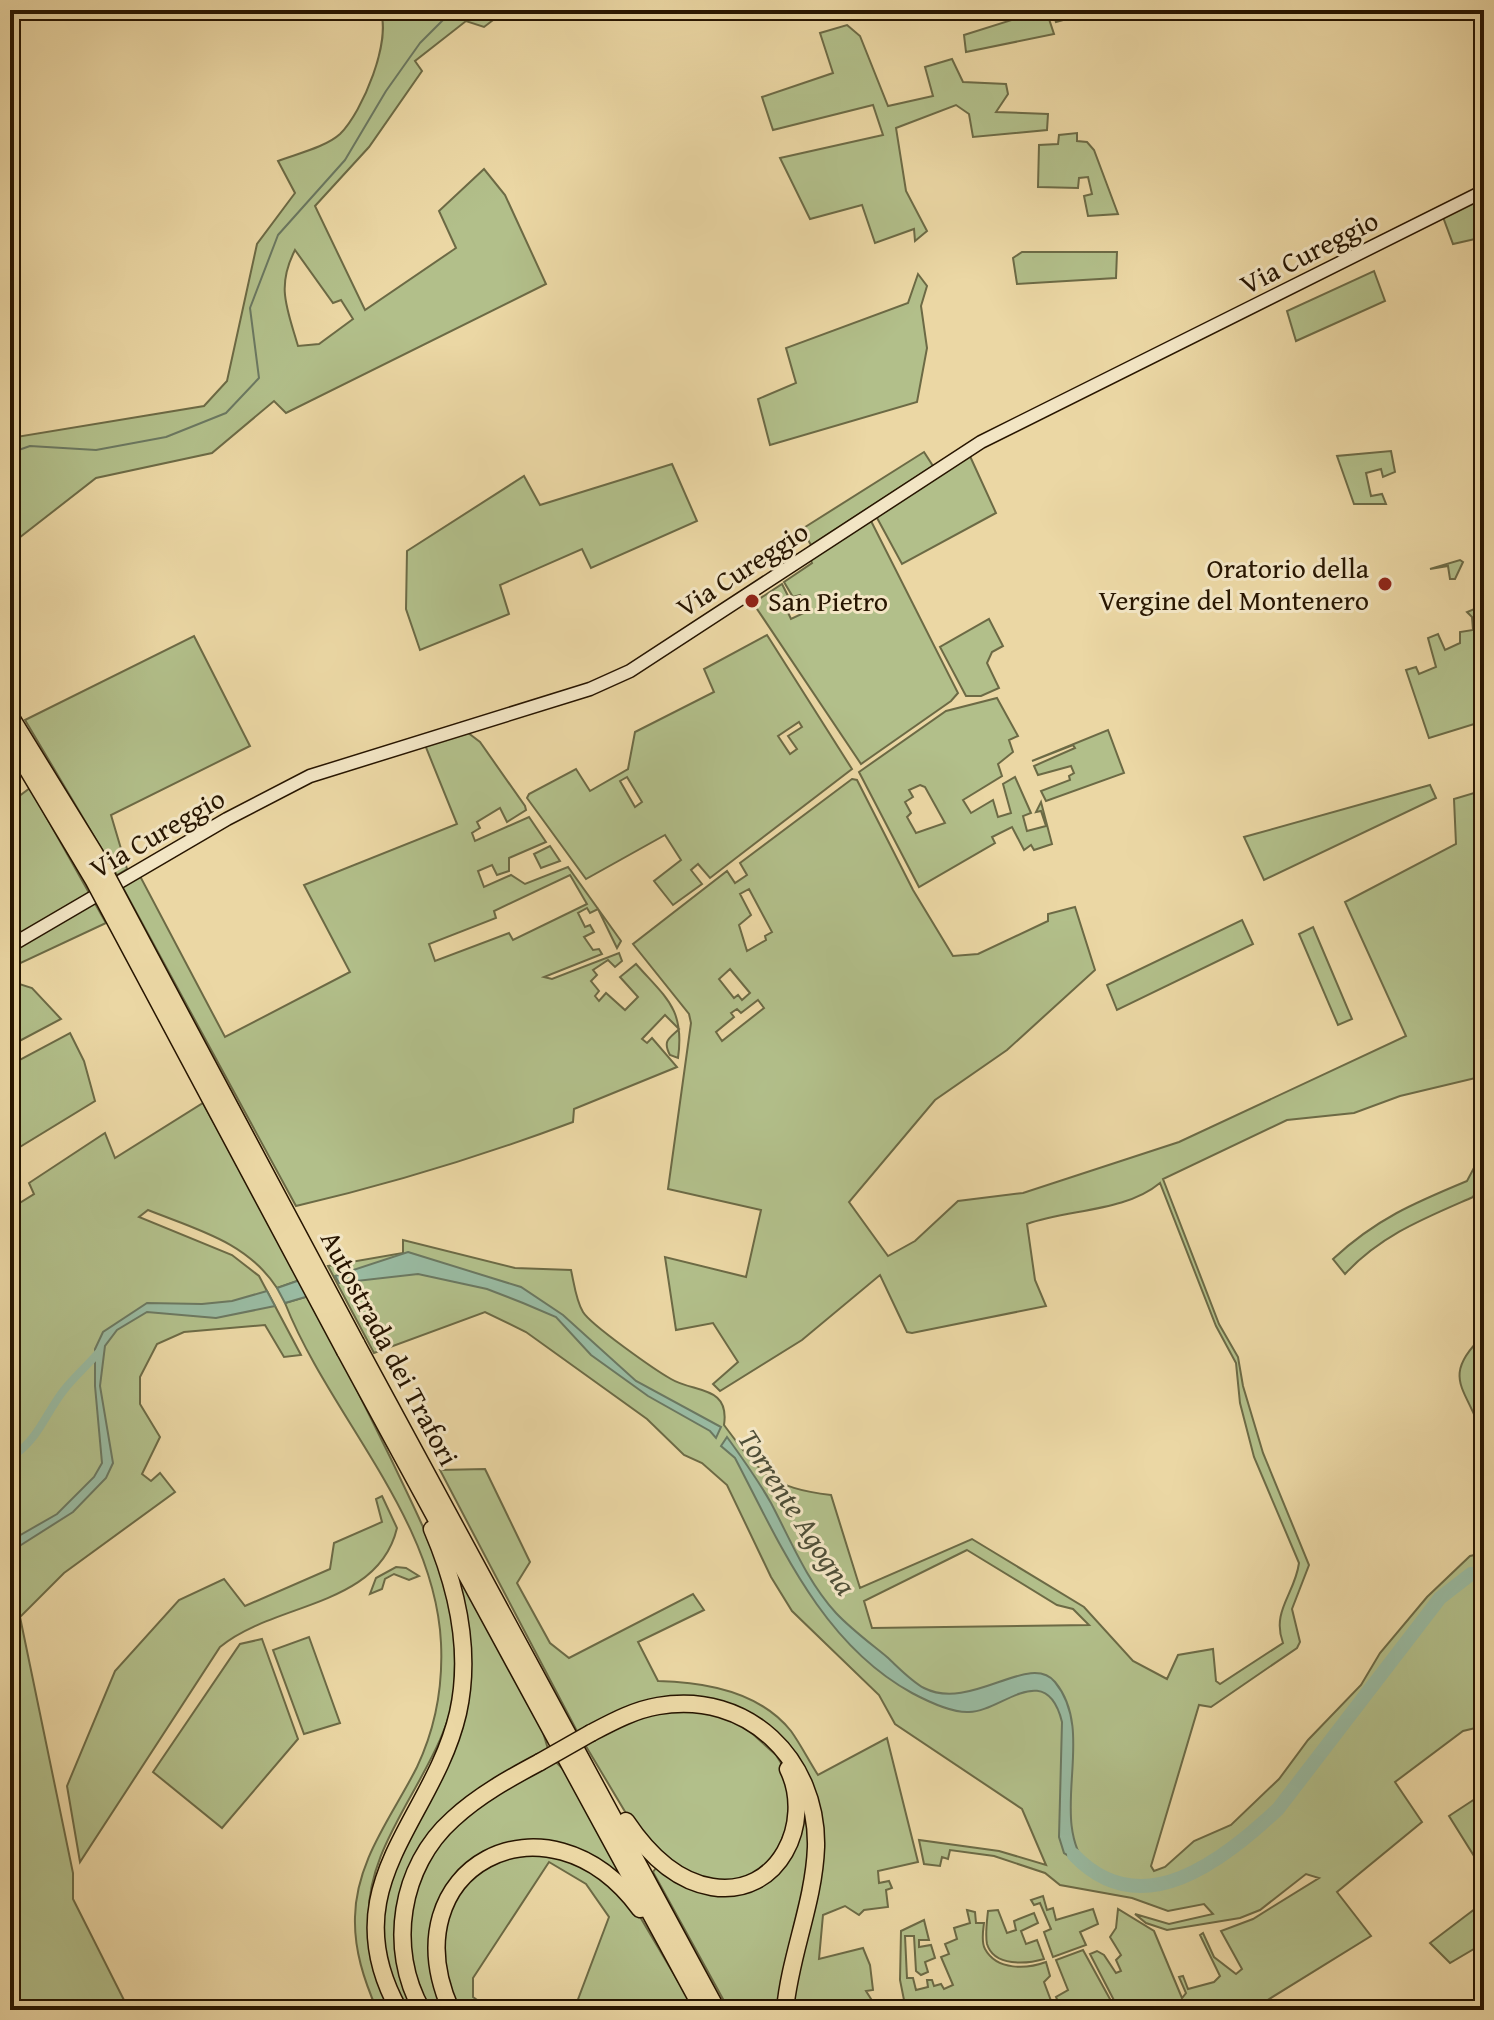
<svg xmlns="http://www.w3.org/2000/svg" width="1494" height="2020" viewBox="0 0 1494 2020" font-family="'Gentium Book Plus',serif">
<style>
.green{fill:#b2bf8a;stroke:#6c6a45;stroke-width:2;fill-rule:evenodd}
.water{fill:#99baa1;stroke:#6b7861;stroke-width:2}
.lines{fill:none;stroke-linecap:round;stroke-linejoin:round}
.stream{stroke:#6b7861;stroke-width:2}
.canal{stroke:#99baa1;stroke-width:8}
.river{stroke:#99baa1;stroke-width:14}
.secondary-casing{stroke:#271500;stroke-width:15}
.highway-casing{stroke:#271500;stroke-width:19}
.secondary{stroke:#f2e5c4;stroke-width:12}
.highway{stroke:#ebd7a4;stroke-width:16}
.highway-bridge-casing{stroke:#271500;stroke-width:19;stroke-linecap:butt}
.highway-bridge{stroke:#ebd7a4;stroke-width:16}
.poi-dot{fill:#8f2418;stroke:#f2e5c4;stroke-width:3}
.labels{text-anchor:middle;stroke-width:6;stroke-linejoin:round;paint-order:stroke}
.street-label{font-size:28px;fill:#271500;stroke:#f2e5c4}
.poi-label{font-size:28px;fill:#271500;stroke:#f2e5c4;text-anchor:end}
.water-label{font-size:30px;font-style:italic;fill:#4f4f38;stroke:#f2e5c4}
</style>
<rect width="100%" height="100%" fill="#ebd7a4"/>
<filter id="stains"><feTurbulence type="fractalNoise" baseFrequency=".0025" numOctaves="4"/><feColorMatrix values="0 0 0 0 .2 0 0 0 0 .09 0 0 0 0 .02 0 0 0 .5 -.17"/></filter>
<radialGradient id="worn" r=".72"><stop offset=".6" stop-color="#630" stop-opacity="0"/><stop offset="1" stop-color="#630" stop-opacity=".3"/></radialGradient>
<!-- green -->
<g class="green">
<path d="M380,10L505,11L484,27L466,21L415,61L422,71L369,147L315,206L365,310L456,248L439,211L484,169L505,195L546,284L286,413L274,401L212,453L96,478L10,545V438L204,406L227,381L257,244L295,193L278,161C296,154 326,147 340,134C363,111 392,40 380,10ZM295,250L333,303L341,300L353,319L319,344L298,346C287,308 276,287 295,250Z"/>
<path d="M1031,10H1046L1054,34L966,52L964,35L1031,14Z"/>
<path d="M1052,10H1099L1056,22Z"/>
<path d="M847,25L860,36L888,106L933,96L925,67L952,59L963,82L1006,84L1008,94L996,112L1048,114L1047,130L973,137L969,114L956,105L896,128L906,191L927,231L915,241L914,229L875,243L862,205L810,219L780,158L883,135L873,105L773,130L762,97L833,73L820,33Z"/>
<path d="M1077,133V141L1087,142L1094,150L1118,214L1088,216L1084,196L1092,194L1088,177L1079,178L1078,188L1038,187L1039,145L1058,144L1059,135Z"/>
<path d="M1484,197V237L1453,244L1443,217Z"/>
<path d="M1022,252H1117L1116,278L1017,284L1013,258Z"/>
<path d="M1374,271L1385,301L1296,341L1287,311Z"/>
<path d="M918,274L927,286L921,306L927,348L917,402L770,445L758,399L796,383L786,348L908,303Z"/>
<path d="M1391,451L1395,472L1383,477L1381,469L1366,473L1371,496L1382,494L1386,504H1354L1337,456Z"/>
<path d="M924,452L933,466L811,545L802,529Z"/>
<path d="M969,454L996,513L902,564L876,516Z"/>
<path d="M672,464L697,521L591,568L582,549L500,585L509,614L420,650L406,609L407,551L524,476L540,505Z"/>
<path d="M870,519L958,693L951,701L861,764L753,603L782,584L790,600L784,604L791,619L808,611L800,595L793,597L784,582L812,563L810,558Z"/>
<path d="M1460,560L1463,562L1455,579H1450L1448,566L1430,569Z"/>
<path d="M1484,605V721L1429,738L1406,670L1416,667L1419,674L1436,667L1428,638L1438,634L1445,650L1460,643V632L1473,630L1472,617L1467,612Z"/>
<path d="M989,619L1003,646L992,652L987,663L999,688L981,696H966L940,647Z"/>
<path d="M767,635L852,769L710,878L698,864L691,870L702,884L673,905L654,881L681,860L665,835L586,879L527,798L529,794L576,769L590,791L628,769L635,732L714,692L704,669ZM799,722L802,727L788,736L797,749L790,754L778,736ZM627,777L642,802L635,807L620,781Z"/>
<path d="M194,636L250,746L111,815L127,869L117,875L25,720Z"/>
<path d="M997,698L1018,736L1009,740L1013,752L998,764L1002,776L963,800L971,813L993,800L998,817L1011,813L1003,784L1015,777L1031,813L1023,816L1027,831L1046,826L1041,811L1036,812L1041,802L1052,844L1034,850L1031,845L1024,850L1012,827L992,837L995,843L919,887L859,772L946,711ZM920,785L925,787L945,823L916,833L907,817L911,813L905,802L913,797L909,790Z"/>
<path d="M1108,730L1124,773L1046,801L1041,791L1070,780L1069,776L1074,773L1071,766L1038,775L1034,766L1075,748L1073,745L1032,761Z"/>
<path d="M467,732L480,742L525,806L526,810L507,822L500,808L477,822L480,828L472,833L475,841L529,817L546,842L509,858V871L497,875L492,865L478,871L484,887L511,875L525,884L568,867L621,941L617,948L598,909L590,913L587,908L578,913L585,927L590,925L594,932L584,937L593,950L599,949L602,954L544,977L552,979L619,953L622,961L615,967L608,960L593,970L597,975L591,981L599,991L595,996L599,1001L606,993L625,1010L638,997L620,977L636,964C666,998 685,1009 678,1058L670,1055C662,1040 670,1038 679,1029L665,1015L642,1039L647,1043L652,1038L677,1067L574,1109L573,1122C482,1156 391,1184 296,1206L122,886L140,876L225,1037L350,972L304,885L457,824L425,745ZM570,875L587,904L513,940L509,933L435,961L429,944L496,918L494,911Z"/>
<path d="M852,779L857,780L913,890L953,956L978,954L1048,921V914L1075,907L1095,970L1007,1050L935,1100L849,1202L888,1256L915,1241L958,1201L1023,1193L1179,1142L1406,1036L1345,902L1456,844L1454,799L1484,790V1076L1400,1096L1354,1113L1287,1120L1163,1179L1219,1324L1238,1357L1243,1386L1263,1453L1309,1565L1292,1609L1300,1642L1297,1648L1211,1707L1199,1705L1151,1866L1154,1871L1165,1867L1194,1841L1231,1825L1279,1779L1308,1740L1361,1685L1380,1653L1427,1597L1470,1556L1484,1553V1726L1463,1731L1395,1782L1422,1822L1337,1892L1371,1936L1266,2001L1271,2010H1119L1090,1954L1097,1951L1104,1955L1116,1973L1121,1971L1116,1960L1121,1955L1110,1937L1116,1928L1118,1909L1154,1931L1182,1998L1186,1993L1179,1977L1183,1976L1188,1989L1214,1982L1220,1976L1200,1935L1203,1933L1214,1957L1236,1974L1242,1969L1221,1931L1253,1919L1319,1878L1306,1874L1260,1910L1240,1918L1167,1930L1146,1923L1135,1914L1169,1924L1213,1914L1204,1904L1168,1911L1132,1898L1060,1885L1045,1873L994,1856L950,1850L948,1859L942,1857L940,1866L924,1864L919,1840L999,1851L1046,1865L1022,1809L895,1724L879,1695L792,1611L771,1577L727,1485L702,1463L684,1455L647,1419L526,1332L485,1312L374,1353L328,1266L403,1253V1240L515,1268L571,1270C574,1283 576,1301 583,1312C591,1325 655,1370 671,1379C694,1393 730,1385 724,1425C759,1472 770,1488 831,1495L860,1588L972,1539L1084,1607L1133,1661L1167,1679L1178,1655L1213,1649L1216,1681L1220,1684L1283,1643C1271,1611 1295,1594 1299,1563L1254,1457L1240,1403L1236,1363L1216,1326L1160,1183C1125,1212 1069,1209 1027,1224L1035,1280L1046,1306L912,1333L907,1332L880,1275L802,1340L720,1391L713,1384L738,1362L713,1323L676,1330L665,1257L746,1277L761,1210L668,1189L691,1023L689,1014L633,944L727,871L735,883L747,875L740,863ZM749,889L772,932L765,936L766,940L747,951L739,925L751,915L740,894ZM730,969L750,993L742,1000L738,995L734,998L719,979ZM758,1000L764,1008L722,1041L716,1032L734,1017L731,1013L737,1009L741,1013ZM967,1550L1057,1605L1073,1609L1089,1625L872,1628L864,1601Z"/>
<path d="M1430,785L1436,798L1264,880L1244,837Z"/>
<path d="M30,788L106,923L10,968V803Z"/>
<path d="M550,846L560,861L541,868L534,854Z"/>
<path d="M1242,920L1253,944L1117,1010L1107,985Z"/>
<path d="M1313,927L1352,1019L1338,1025L1299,934Z"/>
<path d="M10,981L32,988L61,1019L10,1046Z"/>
<path d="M70,1033L84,1061L95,1101L10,1153V1065Z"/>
<path d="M203,1103L300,1280L277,1288C247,1242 198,1230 148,1210L139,1217L232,1255L259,1276L301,1355L284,1357L265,1325L184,1332L157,1344L140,1377V1404L160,1437L142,1474L151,1481L160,1473L175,1492L64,1573L20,1617L73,1873V1899L129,2010H10V1209L34,1194L29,1183L105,1133L115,1158Z"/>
<path d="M1484,1149V1175L1473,1197C1425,1218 1381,1235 1345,1274L1333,1259C1376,1219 1414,1203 1467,1181Z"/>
<path d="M309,1296C337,1350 364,1404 391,1459C425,1531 464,1601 456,1684C447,1768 363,1838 369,1922C371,1950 385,1982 392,2010H377C364,1980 354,1950 355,1917C356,1860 393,1815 417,1767C435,1729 443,1685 441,1643C435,1517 329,1415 285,1303Z"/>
<path d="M1484,1335V1484L1478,1480C1480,1468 1486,1449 1482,1436C1470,1390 1437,1379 1484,1335Z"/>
<path d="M485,1469L530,1562L517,1583L550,1643L569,1658L693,1594L704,1610L638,1642L658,1681C705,1682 760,1692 791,1731C801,1745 809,1761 818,1775L887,1738L918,1862L878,1871L879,1883L889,1881L892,1888L886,1890L888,1907L864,1910L859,1915L845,1906L823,1915L819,1959L863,1948L870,1965L873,1990L866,1991L878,2010H788L819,1854L785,1746L694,1700L579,1735L440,1470Z"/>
<path d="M382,1496L397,1528C378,1608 274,1602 220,1647L80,1862L67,1786L115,1671L179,1600L224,1579L245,1606L330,1569L334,1543L382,1522L376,1499Z"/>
<path d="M396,1567L406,1568L419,1576L409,1580L394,1574L385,1579L382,1589L370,1594L376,1578Z"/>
<path d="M464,1584L542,1729L548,1749L477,1793L403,1894L416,2010H402L385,1970L382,1900L453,1737L457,1585Z"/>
<path d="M309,1637L340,1723L304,1734L273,1650Z"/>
<path d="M262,1639L298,1739L222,1828L153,1772L240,1644Z"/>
<path d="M654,1711H707L744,1726L776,1755L786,1771L795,1808L771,1865L737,1883L692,1878L636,1830L584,1743Z"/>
<path d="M554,1760L569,1775L621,1873L617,1877L591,1857L508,1847L440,1908L448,2010H428L410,1958L408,1914L430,1854L468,1811Z"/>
<path d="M797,1773L813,1856L782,2010H729L653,1872L659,1864L717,1890L781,1864Z"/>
<path d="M1484,1793V1862L1479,1864L1449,1816Z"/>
<path d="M517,1851L584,1861L636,1910L695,2010H574L609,1917L586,1884L549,1862L473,1978V1997L491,2010H454L438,1949L457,1890L478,1868Z"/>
<path d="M1043,1896L1047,1910L1053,1908L1056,1920L1093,1909L1098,1924L1080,1932L1086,1945L1053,1957L1044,1932L1051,1929L1040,1903L1034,1905L1031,1900Z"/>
<path d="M1484,1902V1943L1450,1963L1430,1943Z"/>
<path d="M967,1910L975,1912L976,1923H984C983,1931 981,1942 985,1949C997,1971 1027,1969 1046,1962L1050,1976L1044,1982L1053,2006L1059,2004L1056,1997L1068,1990L1056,1960L1083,1950L1116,2010H906L900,1980L901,1931L924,1920L929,1940H919V1947L931,1945L935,1958L925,1962L928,1972L921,1975L916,1971L914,1936H905L907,1978H913L916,1990L928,1987L927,1980H932L934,1986L941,1984L944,1989L953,1985L941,1957L949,1954L945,1944L957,1939L954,1928L970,1923Z"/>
<path d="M998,1910L1007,1933L1016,1930L1014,1921L1034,1913L1038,1923L1021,1931L1026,1944L1037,1940L1044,1959C1027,1964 994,1967 987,1944C985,1934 987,1921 988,1911Z"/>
</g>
<!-- water -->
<g class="water">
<path d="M408,1252L521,1287L563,1315L636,1381L721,1427L716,1438L710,1431L648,1396L591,1355L556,1317L523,1303L487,1289L418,1274L339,1283L335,1276Z"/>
<path d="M300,1280L309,1296L285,1303L277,1288Z"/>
<path d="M267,1291L275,1306L216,1318L147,1312L117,1330L105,1346L100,1386L113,1463L106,1478L73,1512L10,1552V1541L57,1514L94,1477L102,1463L95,1386V1349L103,1332L147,1303L202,1304L232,1301Z"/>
<path d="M727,1437C743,1459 758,1480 771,1503C791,1541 807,1581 836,1613C851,1629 870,1643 887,1657C898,1667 911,1681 924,1688C971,1712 1030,1651 1055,1682C1098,1734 1046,1818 1089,1869L1064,1853L1059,1837L1062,1722C1046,1658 1001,1712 969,1712C951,1713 927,1701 912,1693C822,1644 780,1544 735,1458L721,1446Z"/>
</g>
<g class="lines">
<!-- stream -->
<path class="stream" d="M10,453L30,446L96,450L166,437L226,413L259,378L250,308L278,235L345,160L386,91L420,43L453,10"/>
<!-- canal -->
<path class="canal" d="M10,1458C38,1441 45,1414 64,1390C74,1377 87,1366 98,1353"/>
<!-- river -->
<path class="river" d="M1074,1855C1142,1926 1223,1860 1278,1809L1440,1598L1471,1574H1484"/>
<!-- secondary casing -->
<g class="secondary-casing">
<path id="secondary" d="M10,946L227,819L310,776L590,689L630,671L981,442L1484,191"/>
</g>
<!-- highway casing -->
<g class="highway-casing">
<g id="highway">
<path d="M356,1343L717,2010"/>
<path d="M345,1351L703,2010"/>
<path d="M591,1733C612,1722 634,1710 658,1706C748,1690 818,1760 816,1847C814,1903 790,1955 785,2010"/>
<path d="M626,1821C646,1851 675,1881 712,1887C779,1898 814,1822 788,1769"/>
<path d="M399,2010C330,1886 433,1821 458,1713C472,1650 457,1587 432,1529"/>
<path d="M422,2010C387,1949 400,1866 453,1819C479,1795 510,1778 540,1762"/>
<path d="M451,2010C388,1868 547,1783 640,1909"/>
</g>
</g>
<!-- secondary -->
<use href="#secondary" class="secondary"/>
<!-- highway -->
<use href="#highway" class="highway"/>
<!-- highway-bridge casing -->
<g class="highway-bridge-casing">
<g id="highway-bridge">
<path d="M10,716L95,854L356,1343"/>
<path d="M10,740L94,881L345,1351"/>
<path d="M540,1762L591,1733"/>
</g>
</g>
<!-- highway-bridge -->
<use href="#highway-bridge" class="highway-bridge"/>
</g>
<!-- markers -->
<g class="poi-dot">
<circle cx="1385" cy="584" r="8"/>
<circle cx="752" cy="601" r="8"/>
</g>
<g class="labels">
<!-- street labels -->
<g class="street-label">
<text transform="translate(1309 252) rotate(-27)" y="10">Via Cureggio</text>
<text transform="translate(742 569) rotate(-33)" y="10">Via Cureggio</text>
<text transform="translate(157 833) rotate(-30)" y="10">Via Cureggio</text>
<text transform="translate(390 1348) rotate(62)" y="10">Autostrada dei Trafori</text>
</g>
<!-- poi labels -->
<g class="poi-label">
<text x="1369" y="578">Oratorio della<tspan x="1369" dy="32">Vergine del Montenero</tspan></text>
<text x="768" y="611" text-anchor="start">San Pietro</text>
</g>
<!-- water labels -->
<g class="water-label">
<text transform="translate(797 1512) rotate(57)" y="10">Torrente Agogna</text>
</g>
</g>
<!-- margin -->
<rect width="1494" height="2020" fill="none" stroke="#ebd7a4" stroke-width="40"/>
<rect x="12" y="12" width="1470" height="1996" fill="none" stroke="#271500" stroke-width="4"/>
<rect x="20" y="20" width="1454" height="1980" fill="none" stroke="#271500" stroke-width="2"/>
<rect width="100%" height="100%" filter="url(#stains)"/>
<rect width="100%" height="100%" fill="url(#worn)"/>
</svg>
